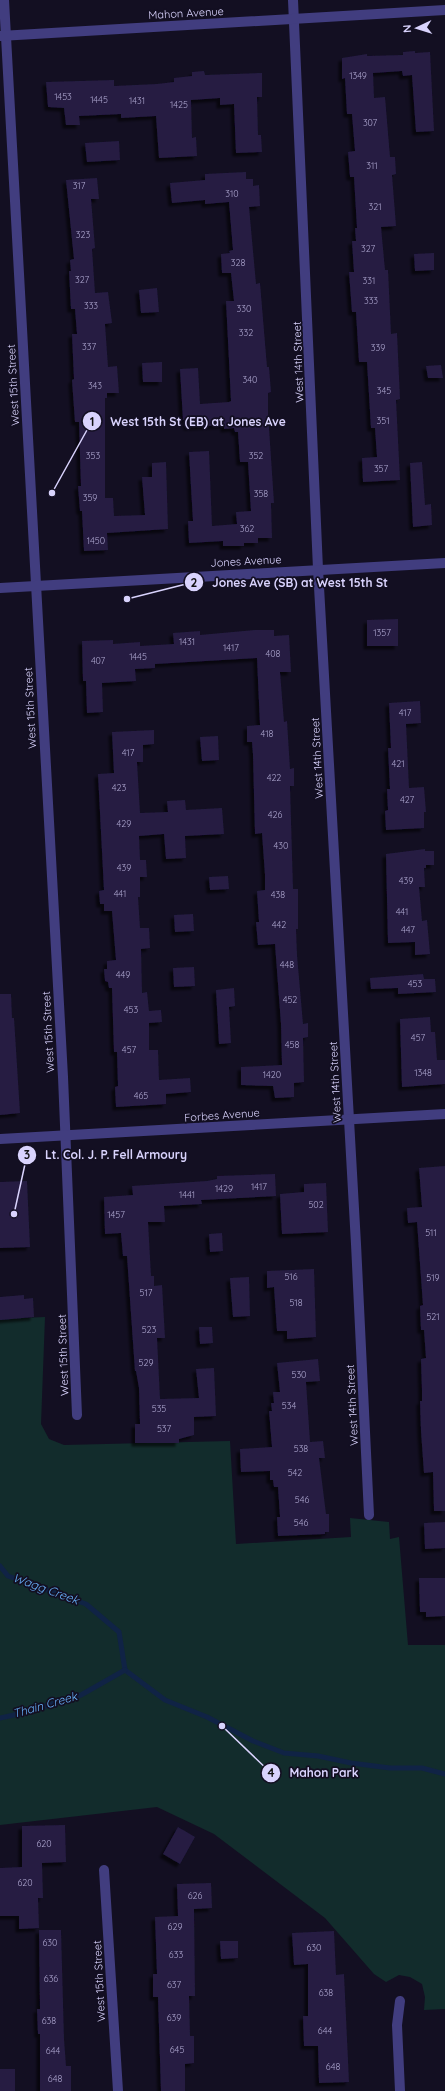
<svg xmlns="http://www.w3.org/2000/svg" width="445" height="2091" viewBox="0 0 445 2091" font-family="Quicksand,sans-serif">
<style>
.green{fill:#122c2c}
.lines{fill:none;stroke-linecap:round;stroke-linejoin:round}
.stream{stroke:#102345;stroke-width:5}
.building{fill:#251c42;filter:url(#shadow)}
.minor{stroke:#413d7f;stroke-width:10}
.labels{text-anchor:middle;stroke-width:3.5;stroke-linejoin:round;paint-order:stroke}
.number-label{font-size:9px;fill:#aca5ce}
.street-label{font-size:11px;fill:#d9d3fd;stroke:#130f22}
.water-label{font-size:12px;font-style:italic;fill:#66aff7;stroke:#130f22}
.leader{fill:none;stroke:#d9d3fd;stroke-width:1.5}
.callout-dot{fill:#d9d3fd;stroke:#130f22;stroke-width:1.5}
.mark-label{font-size:12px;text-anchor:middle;font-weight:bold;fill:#111}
.callout-label{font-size:12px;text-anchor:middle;font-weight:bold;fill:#d9d3fd;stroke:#130f22;stroke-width:3.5;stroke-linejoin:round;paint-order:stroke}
</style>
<defs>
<filter id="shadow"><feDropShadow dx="-3.5" dy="3.5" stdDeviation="1" flood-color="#0009"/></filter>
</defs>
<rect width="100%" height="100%" fill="#130f22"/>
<!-- green -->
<path class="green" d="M45,1317L41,1424L49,1439L64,1445L230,1441L236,1544L351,1537L350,1518L389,1522L390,1539L399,1537L408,1645H445V2009L424,2010L425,1997L422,1984L410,1977L399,1975L386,1982L374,1974L325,1918L214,1834L157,1807L0,1825V1319Z"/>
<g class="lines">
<!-- stream -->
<g class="stream">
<path d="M0,1566L8,1576L86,1604L119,1632L125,1670"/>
<path d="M125,1670L165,1700L207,1717L253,1741L284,1753L318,1756L351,1763L390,1768H422L445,1774"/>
<path d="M0,1718L23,1713L81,1695L125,1670"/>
</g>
</g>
<!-- building -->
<g class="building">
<path d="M415,51V53L430,52L434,131L416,132L412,75L403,76L402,71L373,73L374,98L385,97L390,157H395L396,174L392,175L396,226L381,227L385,270H388L391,334L397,333L400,399L396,400L400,480L363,482L362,458L377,457L375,428H371L367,362H359L356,312H352L349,272H354L352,241H356L355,228H357L354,177H350L348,152L355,151L352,114H347L345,78L342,79V58L367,54V56L403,55V52Z"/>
<path d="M204,71L205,75L262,73V97H257L258,135H261L262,152L236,153L234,104L220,105V98L191,100L192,138L196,137L197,156L159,158L156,116L121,118V114L79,116L80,125H66L64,108L48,107L46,82L114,80V86L157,84L174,82V78L192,76V72Z"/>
<path d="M119,141L120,160L87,162L85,143Z"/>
<path d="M246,172V179H253V186L259,185L260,206L249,207L256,284L260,283L267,367H269L271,392L268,393V413L274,503H271L272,538H258V543H244V546H223V541L189,543L188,521H193L189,452L209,451L212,526L237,524L236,512L251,511L248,462H240L238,432H235L234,428L224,429V425L187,427V419L183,420L180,369L198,368L200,404L229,402L231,401L226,301H234L231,273H222L221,254L230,253L229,251L233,250L229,202L205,204V200L172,203L170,183L205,180V174Z"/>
<path d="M97,178L99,199H91L95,248L92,249L95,293L108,292L112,323L105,324L108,367L117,366L119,393H107V398H105V498H113L114,516L145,515L142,477H152V463L166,462L168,529L107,533L108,550L84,551L82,511H80L78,486H81L79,422H75L72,380L74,379L72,334H77L75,309H71L69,271H71L70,260L74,259L66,180Z"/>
<path d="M434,253V270L415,271L414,254Z"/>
<path d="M157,288L159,312L141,313L139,290Z"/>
<path d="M162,362V382H143L142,363Z"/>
<path d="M441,365L443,378H428L426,366Z"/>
<path d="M422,462L425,505L431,504L432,525L413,527L410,463Z"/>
<path d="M398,619V646H367V620Z"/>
<path d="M255,630H274V636L289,635L291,672H280L284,722L287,721L290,769L294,768V786H290L293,889H298V929H296L297,955L303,1024L308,1023V1037L303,1038L304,1082L294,1083V1097L275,1098L273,1086L241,1085V1067L282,1065L281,1024L275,944L258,945L256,922H259L257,891L265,890V875L262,833L255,834L253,755L252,742H247V726L260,725L257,658L155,664V668L135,669L136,681L102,683L103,712L87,713L86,681H83L82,641L113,640V644L140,642V646L174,644L173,633L200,631V635Z"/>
<path d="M420,701L421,723L406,724L409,788L424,787L426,812H424V828L386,830L385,811L388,810L387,789H390L388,748H391L389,703Z"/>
<path d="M154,730V744L143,745V762H137L140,813L168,812L167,801L185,800L186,810L222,808L224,834L185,836L186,858L166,859L164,834L139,836L140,860H146L147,877H140V897H138L140,928H149L150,948L141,949L142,993L147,992L149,1011L161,1010L162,1022L149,1023V1050H158L159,1080L190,1078L191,1092L166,1094V1104L116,1107L115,1087L118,1086L117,1052H114L112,988H109L108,982L105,981L104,969H107V961L116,960L112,911H104V904H100L99,891L104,890L98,774L114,773L112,732Z"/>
<path d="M218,736L219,760L202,761L200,737Z"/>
<path d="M425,849V851H434V865H426V868H424L425,887H419L422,921L427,920L430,954L415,955V942L388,943L386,854Z"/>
<path d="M228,876L229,889L210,890L209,877Z"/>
<path d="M193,914L194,931L175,932L174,915Z"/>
<path d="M194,967L195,986L174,987L173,968Z"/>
<path d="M423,974L424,979H435L436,992L398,994V988L371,989L370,978Z"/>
<path d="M234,988L235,1006L229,1007L231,1043L219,1044L216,990Z"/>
<path d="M0,994H11L12,1018H14L20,1113L0,1115Z"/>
<path d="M430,1017L431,1032H435L437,1060H445V1084L402,1087L400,1019Z"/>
<path d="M445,1166V1511H434L433,1472L424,1473L421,1431L420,1401H422V1391L421,1359L426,1358L424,1330H421L420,1306L423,1305L417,1222L408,1223L407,1208L422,1207L419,1168Z"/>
<path d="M275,1174L276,1196L201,1200L202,1204L164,1206L165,1222H148L151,1276H154V1286L162,1285L165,1338H157L160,1399L199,1398L196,1369L214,1368L216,1416L194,1417V1435L179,1439V1443H135V1424H140L139,1388L136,1371H135L127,1256H123L121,1233L105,1234L104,1197L133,1195L132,1186L207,1181L217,1179V1176Z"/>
<path d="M27,1181L30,1247L0,1248V1182Z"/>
<path d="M326,1183L328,1232L282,1234L280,1194L304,1192V1184Z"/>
<path d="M222,1233L223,1251L210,1252L209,1234Z"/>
<path d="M314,1269L316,1337L287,1339V1331H277L274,1287L267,1288V1271Z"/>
<path d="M249,1277L250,1316L233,1317L230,1278Z"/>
<path d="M24,1295V1299L33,1298L34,1317L0,1320V1297Z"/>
<path d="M199,1327H212L213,1343L200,1344Z"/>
<path d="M318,1359L320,1381L306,1382L310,1442L323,1441L325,1458H319L326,1514H329V1532H325V1534L278,1536L277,1517H280L278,1487H274L273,1480H270V1471L241,1472L240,1449L272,1447L269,1411H272L271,1403H274L273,1392H280L277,1363Z"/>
<path d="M445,1522V1548L425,1549L424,1523Z"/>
<path d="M419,1578H445V1616L426,1617V1612H420Z"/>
<path d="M65,1825L66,1862L42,1863L43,1898H38L39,1928L19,1929V1916H0V1868L22,1867V1826Z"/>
<path d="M178,1827L195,1837L180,1864L163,1854Z"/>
<path d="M211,1883L212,1908L194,1909L195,1996H189L190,2036H194V2063L185,2064V2091H161L158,1997H153V1974H157L155,1917L178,1916L177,1884Z"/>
<path d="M39,1930H61L64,2039L66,2066H71V2091H40V2034H38L37,2009H40Z"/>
<path d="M334,1931L336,1975L344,1974L349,2082L319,2083L318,2046H304L303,2016H308V1964L294,1965L292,1933Z"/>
<path d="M220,1941H238V1958L221,1959Z"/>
<rect x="0" y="2069" width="15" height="22"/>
</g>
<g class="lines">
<!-- minor -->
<g class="minor">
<path d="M4,0L63,1077L77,1415"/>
<path d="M293,0L318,569L356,1244L369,1515"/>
<path d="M0,36L445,10"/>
<path d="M0,588L445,563"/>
<path d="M0,1139L445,1114"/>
<path d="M104,1870L118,2091"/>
<path d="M400,2001L397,2025L400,2091"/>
</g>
</g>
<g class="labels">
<!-- number labels -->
<g class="number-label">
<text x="358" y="79">1349</text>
<text x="63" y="100">1453</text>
<text x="99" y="103">1445</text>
<text x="137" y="104">1431</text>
<text x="179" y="108">1425</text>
<text x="370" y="126">307</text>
<text x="372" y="169">311</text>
<text x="79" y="189">317</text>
<text x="232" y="197">310</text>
<text x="375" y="210">321</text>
<text x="83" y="238">323</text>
<text x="368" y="252">327</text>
<text x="238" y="266">328</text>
<text x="82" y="283">327</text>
<text x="369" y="284">331</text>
<text x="371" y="304">333</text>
<text x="91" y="309">333</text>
<text x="244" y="312">330</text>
<text x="246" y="336">332</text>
<text x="89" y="350">337</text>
<text x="378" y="351">339</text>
<text x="250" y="383">340</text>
<text x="95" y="389">343</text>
<text x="384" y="394">345</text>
<text x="383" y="424">351</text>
<text x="93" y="459">353</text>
<text x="256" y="459">352</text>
<text x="381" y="472">357</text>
<text x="261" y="497">358</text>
<text x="90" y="501">359</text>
<text x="247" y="532">362</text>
<text x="96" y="544">1450</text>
<text x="382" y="636">1357</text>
<text x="187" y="645">1431</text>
<text x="231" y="651">1417</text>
<text x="273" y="657">408</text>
<text x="138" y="660">1445</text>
<text x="98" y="664">407</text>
<text x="405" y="716">417</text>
<text x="267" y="737">418</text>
<text x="128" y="756">417</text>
<text x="398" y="767">421</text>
<text x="274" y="781">422</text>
<text x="119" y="791">423</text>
<text x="407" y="803">427</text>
<text x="275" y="818">426</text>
<text x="124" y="827">429</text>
<text x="281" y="849">430</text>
<text x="124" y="871">439</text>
<text x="406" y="884">439</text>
<text x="120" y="897">441</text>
<text x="278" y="898">438</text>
<text x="402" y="915">441</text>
<text x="279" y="928">442</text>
<text x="408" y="933">447</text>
<text x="287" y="968">448</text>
<text x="123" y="978">449</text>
<text x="415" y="987">453</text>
<text x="290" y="1003">452</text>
<text x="131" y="1013">453</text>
<text x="418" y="1041">457</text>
<text x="292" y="1048">458</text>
<text x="129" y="1053">457</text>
<text x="423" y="1076">1348</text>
<text x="272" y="1078">1420</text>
<text x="141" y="1099">465</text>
<text x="259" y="1190">1417</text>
<text x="224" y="1192">1429</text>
<text x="187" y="1198">1441</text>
<text x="316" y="1208">502</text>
<text x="116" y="1218">1457</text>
<text x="431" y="1236">511</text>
<text x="291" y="1280">516</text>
<text x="433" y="1281">519</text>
<text x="146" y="1296">517</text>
<text x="296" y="1306">518</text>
<text x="433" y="1320">521</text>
<text x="149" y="1333">523</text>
<text x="146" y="1366">529</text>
<text x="299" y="1378">530</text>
<text x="289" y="1409">534</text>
<text x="159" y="1412">535</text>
<text x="164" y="1432">537</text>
<text x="301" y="1452">538</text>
<text x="295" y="1476">542</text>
<text x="302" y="1503">546</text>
<text x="301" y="1526">546</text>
<text x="44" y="1847">620</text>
<text x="25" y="1886">620</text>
<text x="195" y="1899">626</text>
<text x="175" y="1930">629</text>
<text x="50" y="1946">630</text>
<text x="314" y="1951">630</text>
<text x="176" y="1958">633</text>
<text x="51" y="1982">636</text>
<text x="174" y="1988">637</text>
<text x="326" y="1996">638</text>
<text x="174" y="2021">639</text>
<text x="49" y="2024">638</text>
<text x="325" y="2034">644</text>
<text x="177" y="2053">645</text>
<text x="53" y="2054">644</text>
<text x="333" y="2070">648</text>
<text x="55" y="2082">648</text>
</g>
<!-- street labels -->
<g class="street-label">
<text transform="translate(186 13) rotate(-3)" y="4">Mahon Avenue</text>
<text transform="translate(298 362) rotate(-92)" y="4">West 14th Street</text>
<text transform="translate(13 385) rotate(-93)" y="4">West 15th Street</text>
<text transform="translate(246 561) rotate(-3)" y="4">Jones Avenue</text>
<text transform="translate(30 708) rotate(-93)" y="4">West 15th Street</text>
<text transform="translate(317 758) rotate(-93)" y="4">West 14th Street</text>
<text transform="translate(48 1032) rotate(-93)" y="4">West 15th Street</text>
<text transform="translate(335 1082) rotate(-93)" y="4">West 14th Street</text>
<text transform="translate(222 1115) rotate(-4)" y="4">Forbes Avenue</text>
<text transform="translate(63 1355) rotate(-92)" y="4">West 15th Street</text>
<text transform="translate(352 1405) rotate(-93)" y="4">West 14th Street</text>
<text transform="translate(99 1981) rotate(-93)" y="4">West 15th Street</text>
</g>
<!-- water labels -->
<g class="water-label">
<text transform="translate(46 1589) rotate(20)" y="4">Wagg Creek</text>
<text transform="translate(45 1705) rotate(-16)" y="4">Thain Creek</text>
</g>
</g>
<!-- callouts -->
<path class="leader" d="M52 493L92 421M127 599L194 582M14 1214L27 1155M222 1726L271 1773"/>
<g class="callout-dot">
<circle cx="52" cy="493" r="4"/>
<circle cx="127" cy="599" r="4"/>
<circle cx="14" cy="1214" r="4"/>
<circle cx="222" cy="1726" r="4"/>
<circle cx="92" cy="421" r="10"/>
<circle cx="194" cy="582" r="10"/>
<circle cx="27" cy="1155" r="10"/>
<circle cx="271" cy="1773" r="10"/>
</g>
<g class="mark-label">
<text x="92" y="426">1</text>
<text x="194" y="587">2</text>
<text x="27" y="1159">3</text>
<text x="271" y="1777">4</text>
</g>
<g class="callout-label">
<text x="198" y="426">West 15th St (EB) at Jones Ave</text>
<text x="300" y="587">Jones Ave (SB) at West 15th St</text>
<text x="116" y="1159">Lt. Col. J. P. Fell Armoury</text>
<text x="324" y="1777">Mahon Park</text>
</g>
<!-- north arrow -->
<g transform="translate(417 28) rotate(266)" stroke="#130f22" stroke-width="3" paint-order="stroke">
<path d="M0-3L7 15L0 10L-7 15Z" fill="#d9d3fd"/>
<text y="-6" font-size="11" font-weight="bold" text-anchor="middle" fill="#d9d3fd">N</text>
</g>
</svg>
